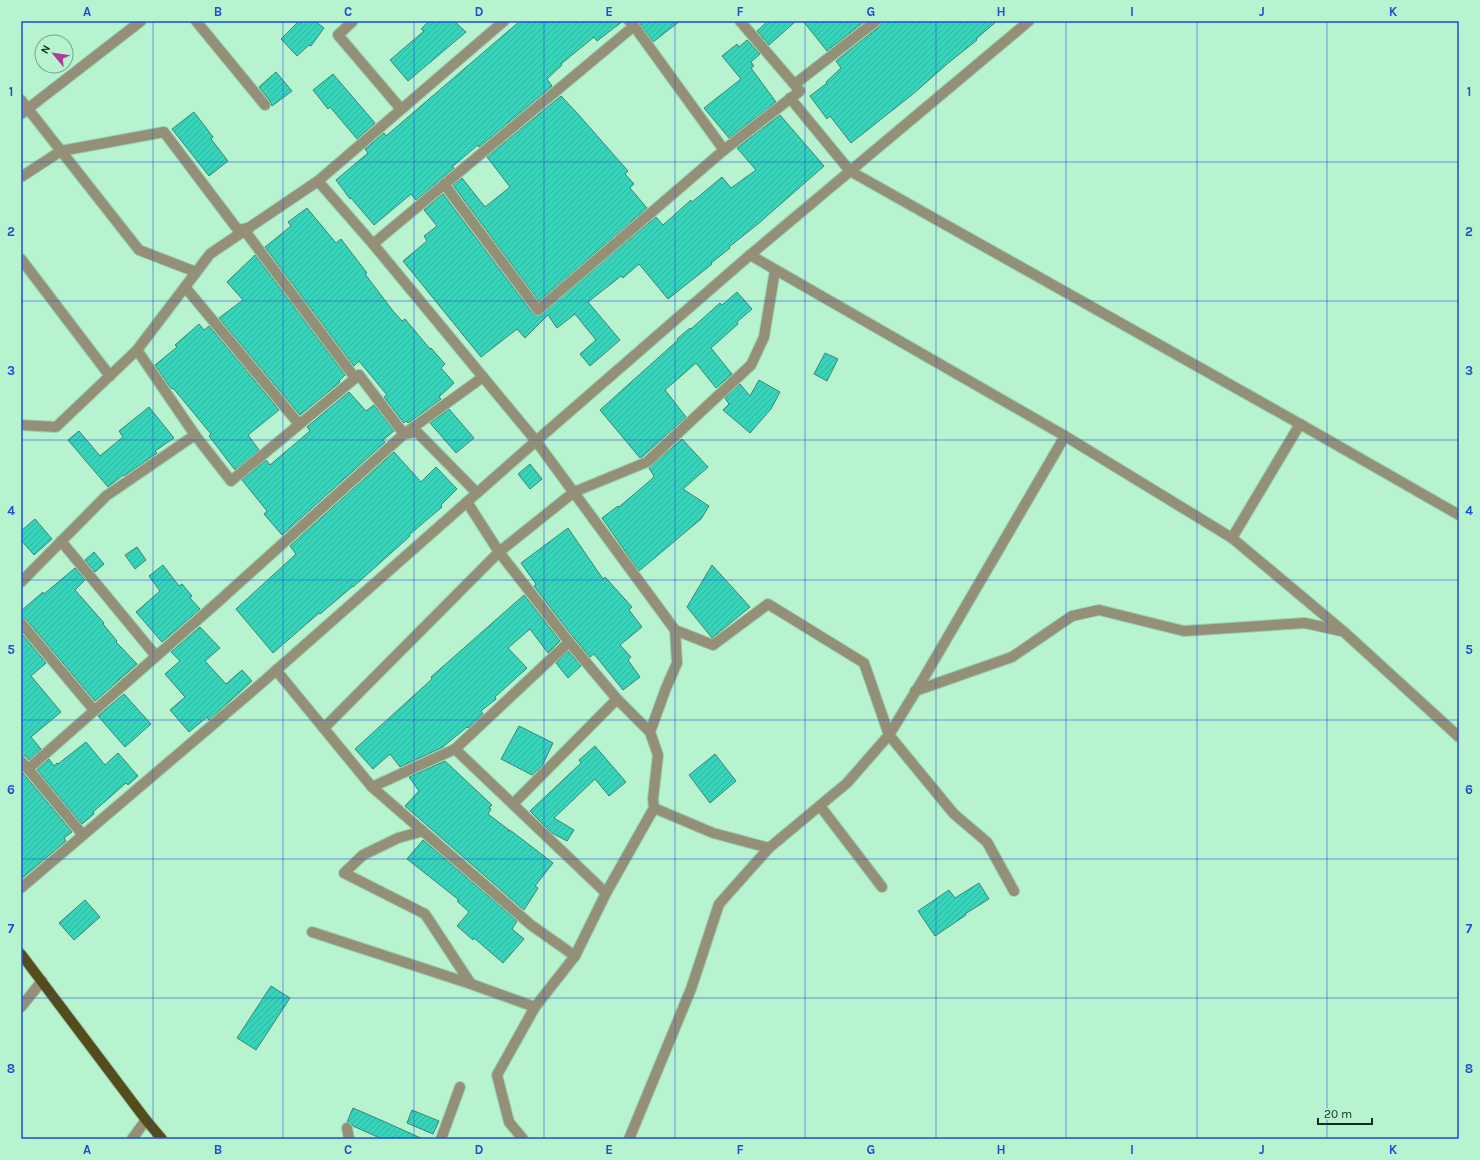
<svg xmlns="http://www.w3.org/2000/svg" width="1480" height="1160" viewBox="0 0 1480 1160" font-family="Karla,sans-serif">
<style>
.building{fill:url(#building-hatch);stroke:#3b8677}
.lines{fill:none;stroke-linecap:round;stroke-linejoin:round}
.minor-casing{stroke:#9acfb0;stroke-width:12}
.major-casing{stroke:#9acfb0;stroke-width:12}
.minor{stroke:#949077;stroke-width:10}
.major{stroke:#554c1d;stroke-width:10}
.grid{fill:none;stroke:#1d4ed8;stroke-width:1;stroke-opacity:0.55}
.neatline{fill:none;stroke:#1d4ed8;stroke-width:1.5}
.grid-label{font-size:13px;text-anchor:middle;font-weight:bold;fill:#1d4ed8}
</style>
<defs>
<pattern id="building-hatch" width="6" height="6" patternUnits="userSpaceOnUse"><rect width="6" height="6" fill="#39d3b9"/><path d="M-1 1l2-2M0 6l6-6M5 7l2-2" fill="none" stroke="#31b59f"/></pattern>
</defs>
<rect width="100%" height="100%" fill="#b7f3cf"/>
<!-- building -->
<g class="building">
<path d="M299,21H315L324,28L311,46L309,45L297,56L281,39Z"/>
<path d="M429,21H454L466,32L408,81L390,60L424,31L421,29Z"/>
<path d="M520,21H623L597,41L594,37L561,64L562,65L547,79L552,86L479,147L478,145L452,167L454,168L416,200L411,194L374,225L351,198L350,199L336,180L368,153L365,149L384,133L386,136Z"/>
<path d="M638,21H680L653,42Z"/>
<path d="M768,21H796L769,45L757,31Z"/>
<path d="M803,21H865L827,51Z"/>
<path d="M882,21H997L976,39L977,40L947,64L913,94L851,143L830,116L827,119L810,96L827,83L826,82L841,68L836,61L880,26Z"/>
<path d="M747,40L760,54L751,62L754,66L751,68L776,102L729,138L704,108L741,79L722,56L737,44L739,47Z"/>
<path d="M276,72L292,91L272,106L270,101L259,87Z"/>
<path d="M333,74L375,123L357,139L330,107L328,109L313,90Z"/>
<path d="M561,96L578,114L628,171L625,174L634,184L630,188L647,208L539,301L453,185L462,178L485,207L510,187L487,157Z"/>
<path d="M194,112L213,137L211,139L228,161L209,176L172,129Z"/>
<path d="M780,115L824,166L759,223L729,247L730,248L711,263L712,264L668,299L639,264L623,278L621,276L588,302L620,340L590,366L580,354L596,340L575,314L557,328L548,315L525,338L517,329L481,357L403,261L427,241L424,236L437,226L424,210L443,194L533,314L539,316L656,217L663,225L691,200L692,202L722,177L731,188L756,170L737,148Z"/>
<path d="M307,208L336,243L341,239L367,273L365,274L393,311L402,321L405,319L430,349L431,348L445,364L441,368L454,383L439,397L441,399L408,423L406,421L404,423L384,397L387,395L359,361L354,366L265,247L291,226L288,222Z"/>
<path d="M255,255L345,375L339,381L340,382L300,415L219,318L243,300L227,282Z"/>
<path d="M737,292L752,309L737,322L738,324L711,348L732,374L716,388L696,363L665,390L686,417L643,456L640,458L600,410L678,340L677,339L690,328L691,329L720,303L722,305Z"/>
<path d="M199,324L204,330L209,326L279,410L248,435L259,450L235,470L209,436L211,434L173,388L172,389L169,386L155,365L177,347L175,345Z"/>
<path d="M825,353L838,359L827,381L814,374Z"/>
<path d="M759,380L780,392L771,409L750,433L723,410L729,404L725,398L740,384L750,396Z"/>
<path d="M349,392L366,411L374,405L394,431L383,440L385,442L282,535L264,514L267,511L242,480L266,460L270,465L310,431L307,427Z"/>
<path d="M149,407L174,438L155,451L157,453L124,476L123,475L108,487L68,440L79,431L100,456L123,437L119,431Z"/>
<path d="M449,409L474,438L456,453L430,423Z"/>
<path d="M682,439L708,467L683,489L709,506L701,519L639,571L602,518L618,506L619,507L653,478L654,476L649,468Z"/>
<path d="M394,452L421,482L436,467L457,489L441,505L442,507L409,535L410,536L353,587V586L320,614L319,613L273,653L236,609L296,554L290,546Z"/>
<path d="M530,464L542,479L530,489L518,474Z"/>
<path d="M35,519L52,539L34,555L21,540V531Z"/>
<path d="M568,528L603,579L605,577L632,607L629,610L642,627L620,645L631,657L628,660L640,677L623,690L594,654L590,657L574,638L534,586L536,584L521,563Z"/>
<path d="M137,547L146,560L135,569L125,555Z"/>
<path d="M94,552L104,564L95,572L85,560Z"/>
<path d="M163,565L179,586L182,584L192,596L190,598L200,609L162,642L136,612L160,591L149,576Z"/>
<path d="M712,565L750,607L712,638L687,607Z"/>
<path d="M75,568L85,580L75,590L104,623L103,624L117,641L116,642L137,664L95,701L26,619L21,617V611L43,592L44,594Z"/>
<path d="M524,595L560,641L548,653L530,629L508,648L527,668L495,697L496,699L481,711L483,714L468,728L467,727L443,747L400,767L390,754L373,769L355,749L432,679L431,677Z"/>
<path d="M200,627L220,648L205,661L226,684L242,670L252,681L209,720L207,717L189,732L170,710L185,697L165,674L180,661L171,652Z"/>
<path d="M21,633L46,663L31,676L61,712L31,737L41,749L29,760L26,756L21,755Z"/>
<path d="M568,651L581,666L568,678L556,663Z"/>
<path d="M124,694L151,724L125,747L98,716Z"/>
<path d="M519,726L553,743L542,766L532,775L501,759Z"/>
<path d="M86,742L105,765L118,753L138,776L128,785L126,783L93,812L94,814L82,824L37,770L49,759L54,766L57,763L58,764Z"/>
<path d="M595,746L626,782L609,796L595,779L554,818L574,830L567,841L552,833L530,811L581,763L579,760Z"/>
<path d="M715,754L736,781L710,803L689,775Z"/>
<path d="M445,761L492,805L489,808L491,809L488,814L509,830L508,832L510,830L553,863L535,886L538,888L524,910L405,806L419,791L409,777Z"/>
<path d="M21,771L72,832L64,838L66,841L21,879Z"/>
<path d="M423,840L517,921L512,929L524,939L503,963L474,938L473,940L457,926L469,912L457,901L459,900L407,859Z"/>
<path d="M979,883L989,899L965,914L966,915L935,936L918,911L949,890L955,898Z"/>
<path d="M85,900L100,917L74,940L59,923Z"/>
<path d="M271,986L290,998L256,1050L237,1038Z"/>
<path d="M353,1108L383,1121L423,1139H382L353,1126L352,1124L347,1122Z"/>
<path d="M412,1110L439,1121L433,1134L407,1123Z"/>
</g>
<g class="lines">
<!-- minor casing -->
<g class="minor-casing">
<g id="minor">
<path d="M196,21L265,105"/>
<path d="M353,21L338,35L401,109"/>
<path d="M1029,21L750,255L1065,436L1232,538L1343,631L1459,737"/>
<path d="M795,84L876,21"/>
<path d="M790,98L850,171L1300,424"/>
<path d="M21,100L139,250L196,272"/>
<path d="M21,114L141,21"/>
<path d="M724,150L800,91L740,21"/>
<path d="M21,177L61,151L164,132L238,230L249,228"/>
<path d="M318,181L504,21"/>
<path d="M444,184L538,310L724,150L634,26"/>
<path d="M249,228L245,231L355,378L359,375L404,434L417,432L477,493"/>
<path d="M21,259L110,376"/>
<path d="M185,287L299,424"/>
<path d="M21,425L56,427L137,350L210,254L318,181L373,244L634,26L629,21"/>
<path d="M195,435L231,481L359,375"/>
<path d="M1232,538L1300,424L1459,515"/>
<path d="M61,541L156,656"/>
<path d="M21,582L106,496L195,435L137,350"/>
<path d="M21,623L94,710"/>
<path d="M675,630L536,441L750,255"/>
<path d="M569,642L617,699L650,732"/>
<path d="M276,670L372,787L531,925L575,956"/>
<path d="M915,691L1012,657L1072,616L1099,610L1184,631L1305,623L1341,631"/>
<path d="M324,728L499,552L467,502"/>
<path d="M455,749L569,642L499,552L574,492L647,462L751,365L764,337L775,270"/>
<path d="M21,761L28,769"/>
<path d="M372,787L455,749L606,893"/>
<path d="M513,804L617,699"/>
<path d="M820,806L882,887"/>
<path d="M423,831L398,838L363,855L344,873L425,914L471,984"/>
<path d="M83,835L28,769L219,601L404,434L483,377"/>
<path d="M769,848L713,833L654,808L653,799L658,755L650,732L666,688L677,663L675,630L713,645L768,604L864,663L889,735L954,814L987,842L1014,891"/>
<path d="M21,888L264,681L536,441L373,244"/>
<path d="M312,932L471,984L535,1007"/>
<path d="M21,1007L42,981"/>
<path d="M347,1128L349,1139"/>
<path d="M132,1139L146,1120"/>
<path d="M441,1139L460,1087"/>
<path d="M523,1139L509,1122L497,1075L535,1007L575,956L606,893L654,808"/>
<path d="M629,1139L691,989L719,904L769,848L847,783L889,735L922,681L1065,436"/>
</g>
</g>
<!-- major casing -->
<g class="major-casing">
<path id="major" d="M21,954L146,1120L162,1139"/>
</g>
<!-- minor -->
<use href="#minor" class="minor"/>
<!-- major -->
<use href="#major" class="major"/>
</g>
<!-- grid -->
<path class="grid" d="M153,21V1139M283,21V1139M414,21V1139M544,21V1139M675,21V1139M805,21V1139M936,21V1139M1066,21V1139M1197,21V1139M1327,21V1139M21,162H1459M21,301H1459M21,440H1459M21,580H1459M21,720H1459M21,859H1459M21,998H1459"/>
<!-- border -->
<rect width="1480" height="1160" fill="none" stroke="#b7f3cf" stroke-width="44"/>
<!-- north arrow -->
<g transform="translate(54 54) rotate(299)"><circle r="19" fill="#b7f3cf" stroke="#76a489"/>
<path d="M0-3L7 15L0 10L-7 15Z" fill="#ae3b94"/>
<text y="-6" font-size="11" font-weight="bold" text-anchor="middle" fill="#152d20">N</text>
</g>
<!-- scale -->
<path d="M1318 1118v6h54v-6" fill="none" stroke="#152d20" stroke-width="2"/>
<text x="1324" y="1118" font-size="12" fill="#152d20" stroke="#b7f3cf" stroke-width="3" paint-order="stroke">20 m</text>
<rect x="22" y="22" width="1436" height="1116" class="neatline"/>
<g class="grid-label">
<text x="87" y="16">A</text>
<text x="218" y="16">B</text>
<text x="348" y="16">C</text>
<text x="479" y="16">D</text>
<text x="609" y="16">E</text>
<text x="740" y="16">F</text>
<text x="871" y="16">G</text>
<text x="1001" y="16">H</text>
<text x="1132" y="16">I</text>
<text x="1262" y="16">J</text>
<text x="1393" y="16">K</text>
<text x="11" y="96">1</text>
<text x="1469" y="96">1</text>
<text x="11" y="236">2</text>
<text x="1469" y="236">2</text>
<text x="11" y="375">3</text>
<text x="1469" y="375">3</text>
<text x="11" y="515">4</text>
<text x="1469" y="515">4</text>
<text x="11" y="654">5</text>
<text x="1469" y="654">5</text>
<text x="11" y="794">6</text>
<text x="1469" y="794">6</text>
<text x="11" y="933">7</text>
<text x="1469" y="933">7</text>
<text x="11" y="1073">8</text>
<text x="1469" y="1073">8</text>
<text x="87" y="1154">A</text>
<text x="218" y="1154">B</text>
<text x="348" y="1154">C</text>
<text x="479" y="1154">D</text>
<text x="609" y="1154">E</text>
<text x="740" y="1154">F</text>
<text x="871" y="1154">G</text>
<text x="1001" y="1154">H</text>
<text x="1132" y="1154">I</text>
<text x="1262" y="1154">J</text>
<text x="1393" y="1154">K</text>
</g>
</svg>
